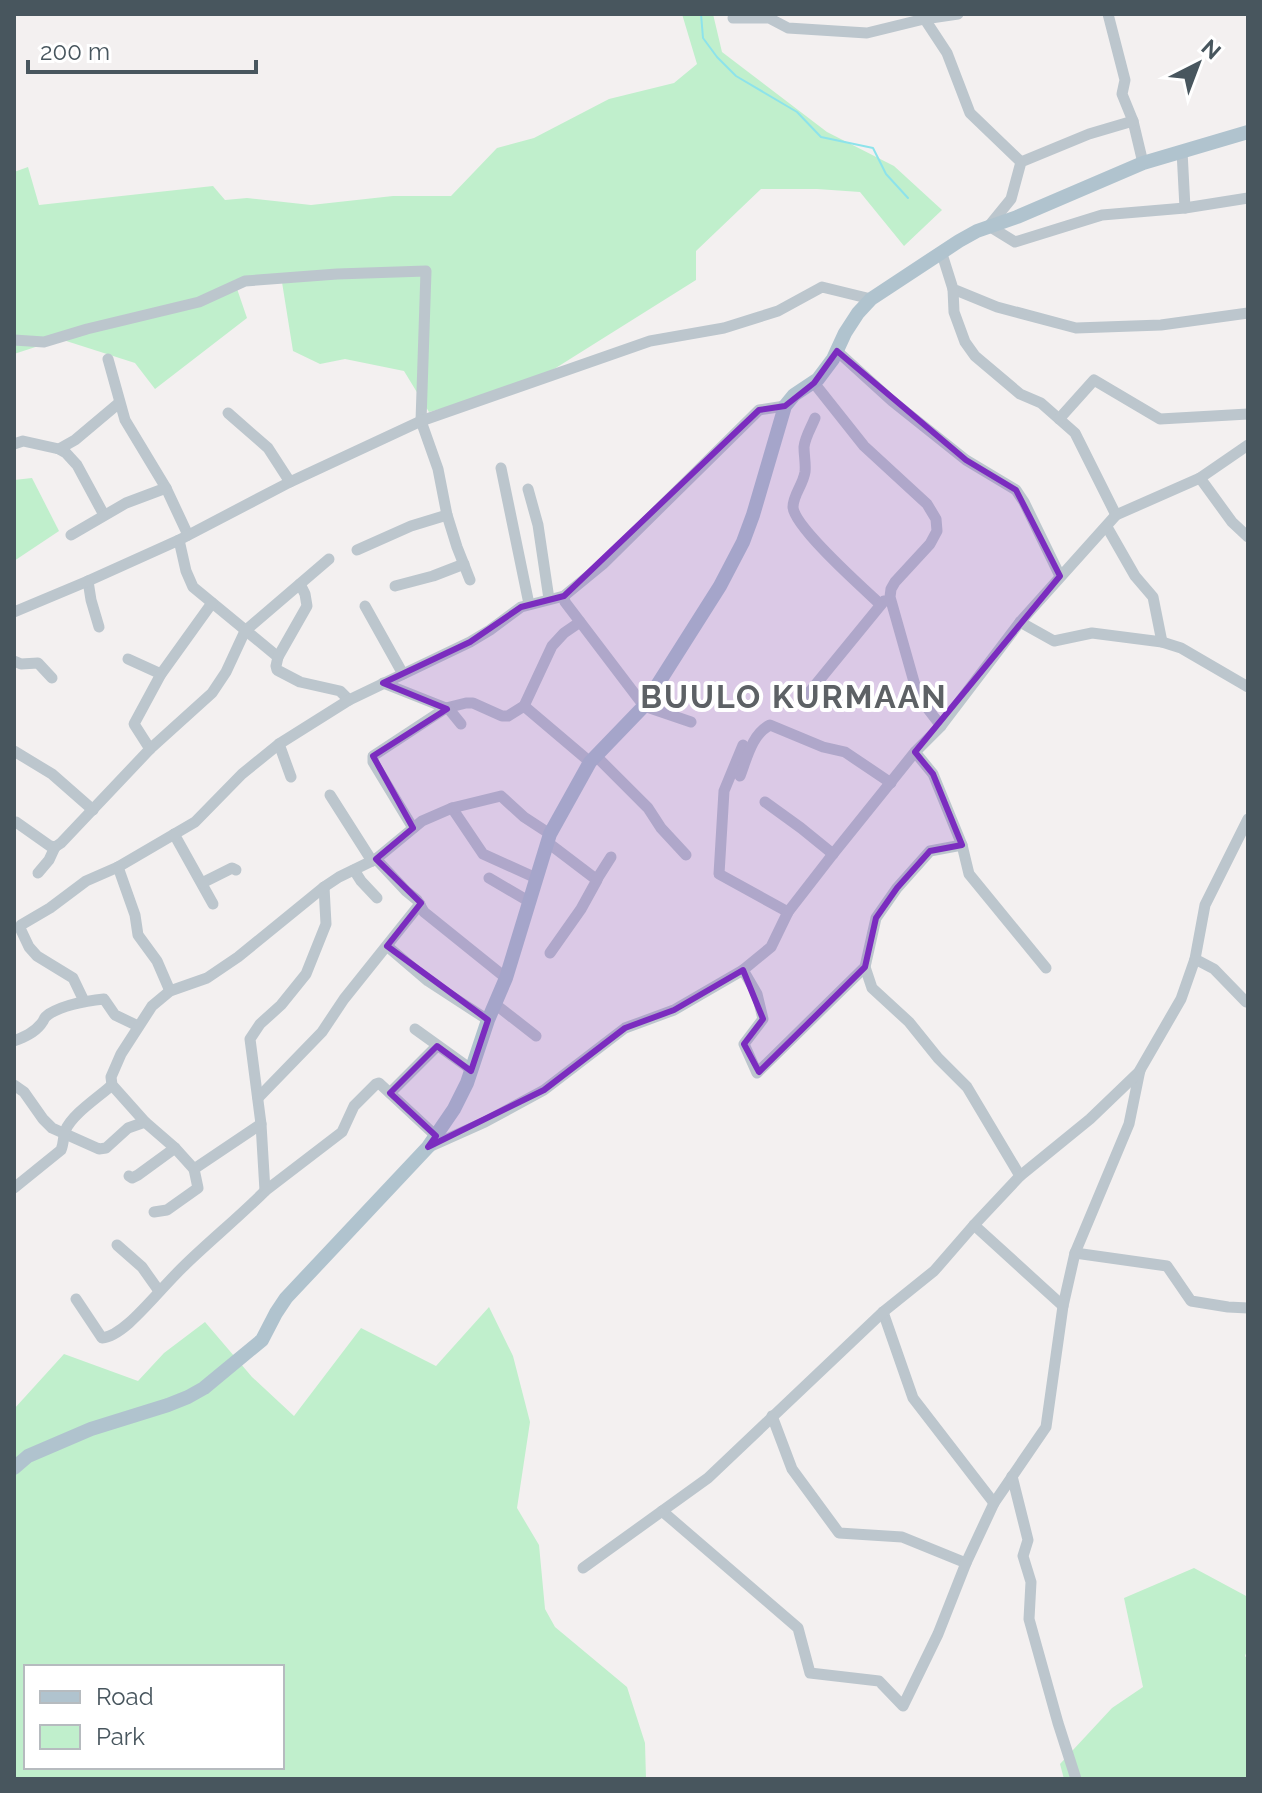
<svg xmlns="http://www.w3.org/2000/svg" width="1262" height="1793" viewBox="0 0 1262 1793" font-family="Raleway,sans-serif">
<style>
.green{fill:#c0efcc;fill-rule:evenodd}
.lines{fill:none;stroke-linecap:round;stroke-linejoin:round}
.stream{stroke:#8de3eb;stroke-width:2}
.minor{stroke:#bcc6cd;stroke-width:11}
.major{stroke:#b0c3ce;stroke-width:14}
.marked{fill:#7b2cbf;fill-opacity:0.2;stroke:#7b2cbf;stroke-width:6;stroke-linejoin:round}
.labels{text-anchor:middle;stroke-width:8;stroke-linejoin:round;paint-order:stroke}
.district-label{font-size:32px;font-weight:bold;letter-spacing:2px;fill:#5d6165;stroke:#fff}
</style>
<rect width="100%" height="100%" fill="#f3f0f0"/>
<!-- green -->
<g class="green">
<path d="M682,14H713L722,52L827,132L894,166L942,210L904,246L860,192L817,189H761L696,251V280L527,386L429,412L404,371L345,359L320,364L293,351L281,276L234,280L247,318L155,389L135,363L60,339L14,354V172L28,167L39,205L213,186L225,200L247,198L311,205L393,196H451L497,148L534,138L609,99L674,83L697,64Z"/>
<path d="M32,478L59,531L14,561V480Z"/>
<path d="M489,1307L513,1356L530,1422L517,1508L539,1545L545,1609L555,1627L627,1687L645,1743L646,1779H14V1409L64,1354L138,1381L164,1353L205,1322L252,1377L294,1416L361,1328L436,1366ZM26,1667H282V1767H26Z"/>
<path d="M1194,1568L1248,1597V1648L1245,1656L1248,1660V1779H1064L1060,1764L1112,1708L1143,1687L1124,1598Z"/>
</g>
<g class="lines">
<!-- stream -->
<path class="stream" d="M701,14L703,38L717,57L736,76L797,112L821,137L873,148L886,174L908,198"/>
<!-- minor -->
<g class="minor">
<path d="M1108,14L1125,80L1122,94L1133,121L1143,163"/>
<path d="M922,15L947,53L970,113L1021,162"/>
<path d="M733,18H769L788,28L867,33L924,19L958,14"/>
<path d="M1133,121L1089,134L1021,162L1011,199L989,226L1015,242L1102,215L1185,208L1248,198"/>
<path d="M1182,151L1185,208"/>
<path d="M942,254L953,289L997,307L1076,328L1161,325L1248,313"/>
<path d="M953,289L954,312L965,342L975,356L1020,394L1041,403L1075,433L1116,515"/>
<path d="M14,340L44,342L87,329L199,302L245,281L337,274L426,271L421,421L438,469L447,515L457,547L470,580"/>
<path d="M837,351L892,401L966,460L1016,490L1024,502L1060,576"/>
<path d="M108,359L125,420L166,488L188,535"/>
<path d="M814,383L864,446L927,504L936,519L937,531L930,544L895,582L891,589L890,597L918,696L941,726"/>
<path d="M228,413L268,448L290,482"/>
<path d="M815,418C811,428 805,437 804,447C804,456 806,464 805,472C803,485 793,495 793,507C794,527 863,588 880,604"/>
<path d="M1059,419L1094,380L1160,419L1248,414"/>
<path d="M14,444L23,441L59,449L66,453L77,465L104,515"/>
<path d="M59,449L75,440L119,403"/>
<path d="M501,468L529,604"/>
<path d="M1200,478L1232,522L1248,537"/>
<path d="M528,489L538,525L549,599"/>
<path d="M1107,527L1135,576L1153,597L1162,642"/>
<path d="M71,535L126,503L166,488"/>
<path d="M179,540L186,571L193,587L278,657L276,666L277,670L300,682L340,691L349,700"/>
<path d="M357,550L411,526L447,515"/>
<path d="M88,581L91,600L99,627"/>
<path d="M395,586L433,576L464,564"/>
<path d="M365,606L403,674"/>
<path d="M14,612L88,581L179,540L290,482L421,421L650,341L724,328L759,317L778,311L822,287L871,299"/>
<path d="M1020,622L1054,641L1092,633L1162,642L1181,648L1248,687"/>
<path d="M278,657L307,606L305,594L300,584"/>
<path d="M128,659L161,674"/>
<path d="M14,661L21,664L38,663L52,678"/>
<path d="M383,683L446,708L466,703H473L502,716H508L524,706L552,646L564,633L580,622"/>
<path d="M803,700L884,601"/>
<path d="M524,706L590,762"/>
<path d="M448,708L461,724"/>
<path d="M691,722L644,706L565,602L564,596L603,564L759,410L785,406"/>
<path d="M279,744L291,777"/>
<path d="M743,745L724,791L719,874L788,912"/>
<path d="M150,749L134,724L161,674L212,603"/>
<path d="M14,751L52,774L93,810"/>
<path d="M915,752L933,774L962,845L969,874L1046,968"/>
<path d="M596,756L648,808L661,828L686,855"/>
<path d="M740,776C747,758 752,734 770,725L823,747L845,752L891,783"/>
<path d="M330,795L372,861"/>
<path d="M765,802L801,828L833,854"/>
<path d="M452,808L483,854L536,878"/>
<path d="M16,822L50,846L55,847L61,843L150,749L212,693L226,672L245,631L329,559"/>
<path d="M413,828L373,762V756L446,708"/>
<path d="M174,834L213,904"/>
<path d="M547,842L597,880L581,909L550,953"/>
<path d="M376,859L406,891L417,900L424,912L506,978"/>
<path d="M118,867L135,915L138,935L157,961L170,991"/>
<path d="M354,870L361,881L377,898"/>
<path d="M38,873L49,860L55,847"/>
<path d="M489,878L530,902"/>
<path d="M597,879L611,857"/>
<path d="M202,883L232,868L236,870"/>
<path d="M324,887L326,924L306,974L281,1005L260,1024L250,1039L261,1124L265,1191L342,1132L354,1106L376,1084L379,1083L436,1136"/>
<path d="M387,946L428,981L488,1020"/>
<path d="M1195,959L1214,969L1246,1002L1248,1001"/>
<path d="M865,967L872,988L909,1022L938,1058L967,1087L1020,1176"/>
<path d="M743,970L757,994L763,1019L744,1044L757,1073L865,967L876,918L897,888L930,851L962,845"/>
<path d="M84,1001L73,978L37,956L29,947L20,928L21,925L50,908L86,881L118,867L195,822L242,774L279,744L349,700L470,642L490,630L521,607L564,596"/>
<path d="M495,1004L536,1036"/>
<path d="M415,1029L472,1070"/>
<path d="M14,1041C24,1037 34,1033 41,1024C46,1018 42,1019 49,1014C65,1004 86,1001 104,999L115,1015L138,1026"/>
<path d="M14,1085L24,1092L43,1119L52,1128L99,1149L106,1148L128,1128L145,1122"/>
<path d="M390,1093L437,1046"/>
<path d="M258,1098L322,1032L344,999L420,904"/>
<path d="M261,1124L194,1169L175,1148L145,1122L112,1085L111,1077L121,1054L152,1006L170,991L207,978L238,957L324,887L339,877L376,859L422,821L452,808L501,796L524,817L550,834"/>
<path d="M429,1147L485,1122L544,1090L625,1028L674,1010L743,970L771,947L788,912L833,854L915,752L941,726L1020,622L1116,515L1200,478L1248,445"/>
<path d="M129,1176L132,1178L138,1175L175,1148"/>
<path d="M14,1188L61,1150C64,1143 63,1137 65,1131C72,1114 99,1097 112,1085"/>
<path d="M154,1212L167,1210L198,1188L194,1169"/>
<path d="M974,1225L1063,1306"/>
<path d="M117,1245L142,1267L159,1291"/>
<path d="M1075,1253L1167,1266L1191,1301L1228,1307L1248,1308"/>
<path d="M76,1299L102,1338C112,1337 121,1330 129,1323C149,1305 166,1283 186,1264C212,1239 239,1217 265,1191"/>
<path d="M883,1312L913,1398L994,1503"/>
<path d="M772,1416L792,1469L839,1533L902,1537L966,1563L994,1503L1046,1427L1063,1306L1075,1253L1129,1124L1140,1070L1181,999L1195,959L1205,905L1248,819"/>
<path d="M1012,1476L1028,1540L1023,1556L1031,1582L1029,1619L1058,1723L1076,1779"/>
<path d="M662,1511L798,1628L810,1673L879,1681L903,1706L938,1634L966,1563"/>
<path d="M583,1568L708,1478L883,1312L934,1271L974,1225L1020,1176L1090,1119L1140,1071"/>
</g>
<!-- major -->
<path class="major" d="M14,1468L28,1456L91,1429L168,1405L188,1397L204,1388L262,1340L276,1313L286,1298L428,1147L454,1109L467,1083L488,1020L506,978L550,834L590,762L644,706L720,586L743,542L753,515L785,406L794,395L818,379L833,359L845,333L858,313L871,299L959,241L977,231L1017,217L1143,163L1248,132"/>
</g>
<!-- marked area -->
<path class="marked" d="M837,351L966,460L1016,490L1060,576L915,752L933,774L962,845L930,851L897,888L876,918L865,967L759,1072L744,1044L763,1019L743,970L674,1010L625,1028L544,1090L428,1147L436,1136L390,1093L437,1046L471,1071L488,1020L387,946L421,903L376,859L413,828L373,756L447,709L383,683L470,642L521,607L564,596L759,410L785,406L814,383Z"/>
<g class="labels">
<!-- district labels -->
<g class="district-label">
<text x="794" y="708">BUULO KURMAAN</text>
</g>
</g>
<!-- border -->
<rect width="1262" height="1793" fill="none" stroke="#48565e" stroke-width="32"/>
<!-- legend -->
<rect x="24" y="1665" width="260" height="104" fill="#ffffff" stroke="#b6bbbf" stroke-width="2"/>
<rect x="40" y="1691" width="40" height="12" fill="#b0c3ce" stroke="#b6bbbf" stroke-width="2"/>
<text x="96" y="1705" font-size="24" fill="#48565e">Road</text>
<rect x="40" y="1725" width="40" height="24" fill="#c0efcc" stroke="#b6bbbf" stroke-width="2"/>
<text x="96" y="1745" font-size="24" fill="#48565e">Park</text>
<!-- north arrow -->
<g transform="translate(1198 64) rotate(42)" stroke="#ffffff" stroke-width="6" paint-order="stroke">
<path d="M0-6L14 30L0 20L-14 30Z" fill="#48565e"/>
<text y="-12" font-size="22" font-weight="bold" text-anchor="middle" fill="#48565e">N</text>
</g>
<!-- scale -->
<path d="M28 60v12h228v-12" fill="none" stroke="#48565e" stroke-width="4"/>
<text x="40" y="60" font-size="24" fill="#48565e" stroke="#ffffff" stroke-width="6" paint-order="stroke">200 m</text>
</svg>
